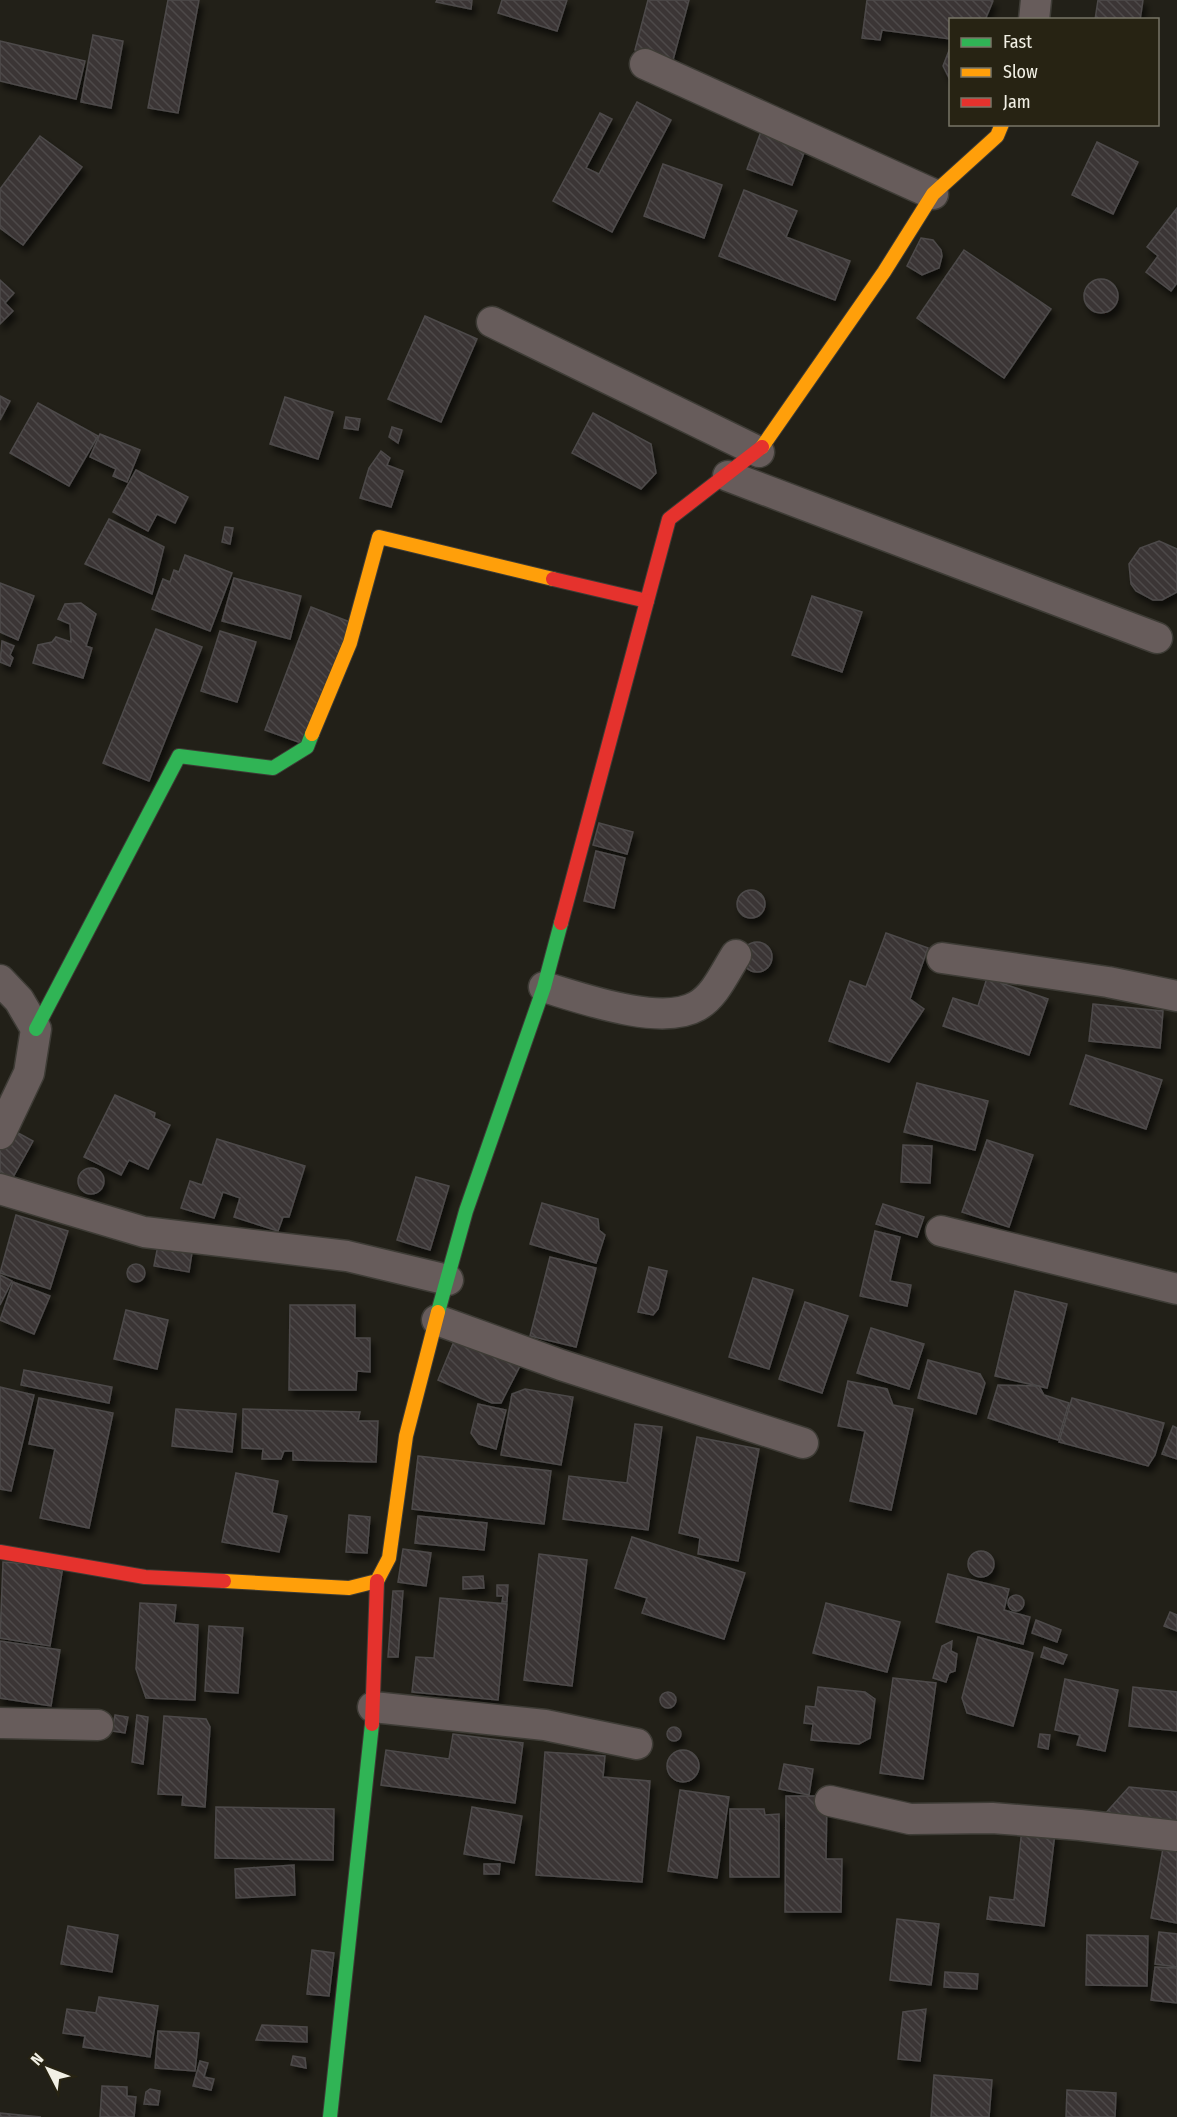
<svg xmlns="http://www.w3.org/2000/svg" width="1177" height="2117" viewBox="0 0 1177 2117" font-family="'Fira Sans Condensed',sans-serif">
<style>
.building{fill:url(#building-back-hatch);stroke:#4d4a4a;stroke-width:1.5;filter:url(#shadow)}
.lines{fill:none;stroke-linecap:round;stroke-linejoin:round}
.street-casing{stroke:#3e3c36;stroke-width:33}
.fast-casing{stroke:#3e3c36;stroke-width:16}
.slow-casing{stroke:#3e3c36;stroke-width:16}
.jam-casing{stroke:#3e3c36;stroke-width:16}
.street{stroke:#675c5b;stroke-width:30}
.fast{stroke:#30b455;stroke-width:14}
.slow{stroke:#ff9f0a;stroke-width:14}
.jam{stroke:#e5322d;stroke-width:14}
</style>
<defs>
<pattern id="building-back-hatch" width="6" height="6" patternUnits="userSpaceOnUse" patternTransform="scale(1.5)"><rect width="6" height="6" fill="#3a3636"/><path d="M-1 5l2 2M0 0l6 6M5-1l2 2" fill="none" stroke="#4d4a49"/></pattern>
<filter id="shadow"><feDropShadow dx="3.5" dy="6" stdDeviation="3" flood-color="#0009"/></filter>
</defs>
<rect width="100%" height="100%" fill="#222018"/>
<!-- building -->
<g class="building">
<path d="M168,0H199L178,113L148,108Z"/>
<path d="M437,0H472L471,9L436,2Z"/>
<path d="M502,0H567L557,31L498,13Z"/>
<path d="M648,0H689L673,60L635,50Z"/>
<path d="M867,0H992L993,1L985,20H950V39L882,30L880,40L862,38Z"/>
<path d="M1098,0H1143L1140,20H1095Z"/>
<path d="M93,35L123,41L111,108L81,102Z"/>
<path d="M0,41L85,61L76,99L0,81Z"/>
<path d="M950,48V80L943,66Z"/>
<path d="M637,102L671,120L612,232L553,201L600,113L612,119L586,168L599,174Z"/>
<path d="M762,129L807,145L792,185L747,169Z"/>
<path d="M40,136L82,167L23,245L0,228V189Z"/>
<path d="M1097,142L1138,162L1113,214L1072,195Z"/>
<path d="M663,164L722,185L704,238L644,216Z"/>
<path d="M744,190L797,211L786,237L850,261L835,300L719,256Z"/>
<path d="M1177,208V283L1171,291L1146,272L1158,256L1147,247Z"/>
<path d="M921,238L933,240L941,250L942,256L939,268L922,275L907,266Z"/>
<path d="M964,250L1051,309L1004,378L917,318Z"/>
<circle cx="1101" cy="296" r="17"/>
<path d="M0,280L14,293L5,303L13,311L0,324Z"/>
<path d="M425,316L477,339L441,422L388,399Z"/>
<path d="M0,396L10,401L0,420Z"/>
<path d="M285,397L333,412L318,459L270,444Z"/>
<path d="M38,403L98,436L69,486L10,453Z"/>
<path d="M593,413L651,444L656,473L641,489L572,453Z"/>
<path d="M346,417L360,419L358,430L344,428Z"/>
<path d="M392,427L402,430L398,443L389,437Z"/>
<path d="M100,434L140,450L127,482L113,476L116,469L90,457Z"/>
<path d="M381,451L390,458L387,465L403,471L391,507L360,498L369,468Z"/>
<path d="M136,470L188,497L175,523L157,514L148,531L113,512Z"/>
<path d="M109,519L164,547L152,594L85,564Z"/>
<path d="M225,527L233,528L230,544L222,542Z"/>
<path d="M1159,541L1177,549V592L1162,600H1153L1136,591L1131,584L1129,564L1140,548Z"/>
<path d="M185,555L232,573L210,631L152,609L163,579L170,582L174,570L179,572Z"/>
<path d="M234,578L301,596L290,639L222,621Z"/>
<path d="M0,583L34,596L18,640L0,632Z"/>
<path d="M812,596L862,612L842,672L792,655Z"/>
<path d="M81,603L96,614L86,646L92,648L83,678L33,663L38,645L52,642L56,637L71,642L70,624L58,619L65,604Z"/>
<path d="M311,607L350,622L304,744L265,730Z"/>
<path d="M156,629L202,647L149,781L103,763Z"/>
<path d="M220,631L256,642L237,702L201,691Z"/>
<path d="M2,641L14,646L10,655L13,658L10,666L0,662Z"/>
<path d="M599,823L633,832L627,854L593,845Z"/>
<path d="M596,851L625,858L614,908L584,901Z"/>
<circle cx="751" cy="904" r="14"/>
<path d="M886,933L928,948L910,999L924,1009L889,1062L829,1041L850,981L866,987Z"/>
<circle cx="757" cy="957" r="15"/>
<path d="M987,978L1048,999L1029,1055L943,1026L953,998L978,1006Z"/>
<path d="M1093,1004L1163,1011L1160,1048L1089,1041Z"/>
<path d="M1086,1055L1162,1080L1146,1129L1070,1104Z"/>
<path d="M917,1083L988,1101L975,1150L904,1132Z"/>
<path d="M115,1095L155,1113L154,1118L170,1125L148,1169L129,1160L121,1175L84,1157Z"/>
<path d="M9,1128L33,1141L12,1179L0,1173V1144Z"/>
<path d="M217,1139L305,1166L289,1217H283L278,1231L234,1217L240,1198L223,1192L214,1218L181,1208L190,1181L202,1185Z"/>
<path d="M987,1140L1033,1155L1009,1227L962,1212Z"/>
<path d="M903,1145L932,1146L930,1183L901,1182Z"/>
<circle cx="91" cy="1181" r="13"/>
<path d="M416,1177L449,1186L430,1250L397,1240Z"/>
<path d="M542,1203L598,1219L599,1230L605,1235L596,1263L530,1244Z"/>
<path d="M883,1204L924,1217L917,1237L876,1224Z"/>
<path d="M16,1215L68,1231L50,1289L0,1273Z"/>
<path d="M875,1231L900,1237L890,1281L911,1285L907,1306L860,1296Z"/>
<path d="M159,1240L193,1246L189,1272L154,1266Z"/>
<path d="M550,1257L596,1268L576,1347L530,1336Z"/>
<circle cx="136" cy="1273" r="9"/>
<path d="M649,1267L667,1271L658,1309L653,1315L638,1312Z"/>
<path d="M0,1275L12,1281L0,1305Z"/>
<path d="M753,1278L793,1290L769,1369L729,1357Z"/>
<path d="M13,1282L50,1296L34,1334L0,1320Z"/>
<path d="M1015,1291L1067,1304L1047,1388L995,1376Z"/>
<path d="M805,1302L848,1316L822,1393L779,1379Z"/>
<path d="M290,1305H355V1338H370V1372L357,1371L356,1390H289Z"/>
<path d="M126,1310L168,1320L157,1369L114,1359Z"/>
<path d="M871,1328L924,1344L909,1389L857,1373Z"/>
<path d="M457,1334L522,1362L501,1403H492L438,1380Z"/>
<path d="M928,1360L980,1374L985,1383L976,1414L918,1398Z"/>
<path d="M24,1370L112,1387L109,1403L21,1385Z"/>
<path d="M848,1381L887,1389L893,1405L913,1409L891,1510L850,1501L865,1431L838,1426Z"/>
<path d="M998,1385L1039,1386L1044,1395L1069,1403L1058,1440L988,1418Z"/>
<path d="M0,1387L34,1395L11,1491L0,1489Z"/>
<path d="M525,1389L573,1397L561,1465L501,1455L512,1394Z"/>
<path d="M39,1398L113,1413L89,1528L40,1518L55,1449L29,1444Z"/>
<path d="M1072,1398L1164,1423L1155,1455L1148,1466L1059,1442Z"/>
<path d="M478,1404L506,1410L496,1449L479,1444L471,1433Z"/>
<path d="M176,1409L236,1414L232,1452L172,1446Z"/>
<path d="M243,1409L360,1412L358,1421H378L376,1462L293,1460V1451H284L281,1459H262L263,1449L242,1448Z"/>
<path d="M635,1424L662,1427L648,1530L563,1519L569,1476L627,1483Z"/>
<path d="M1173,1426L1177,1428V1459L1162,1454Z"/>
<path d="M697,1437L759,1449L738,1561L698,1554L700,1538L679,1533Z"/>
<path d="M418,1456L551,1471L544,1524L412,1509Z"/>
<path d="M236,1473L278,1481L272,1513L287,1516L279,1552L222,1542Z"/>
<path d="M349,1515L370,1517L367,1553L346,1552Z"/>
<path d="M418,1516L487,1523L484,1550L415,1543Z"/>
<path d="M632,1537L745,1573L724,1639L642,1613L647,1598L615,1588Z"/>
<path d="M403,1549L431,1553L426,1586L398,1582Z"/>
<circle cx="981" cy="1564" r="13"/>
<path d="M539,1554L587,1560L572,1686L524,1680Z"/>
<path d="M3,1562L63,1566L50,1646L0,1638Z"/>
<path d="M948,1574L1009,1589L1004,1610L1030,1617L1023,1644L936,1622Z"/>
<path d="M483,1576L484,1588L463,1589V1577Z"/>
<path d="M497,1585H508L507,1602H502L503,1596H497Z"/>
<path d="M393,1591H403L398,1657H388Z"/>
<circle cx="1016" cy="1603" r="8"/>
<path d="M440,1598L507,1604L498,1700L412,1692L416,1657L434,1658Z"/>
<path d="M140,1603L176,1605L174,1623L198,1625L195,1700L146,1698L136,1669Z"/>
<path d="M826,1603L900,1622L887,1672L813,1653Z"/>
<path d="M1170,1612L1177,1615V1631L1164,1626Z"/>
<path d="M1036,1620L1061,1630L1057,1642L1032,1633Z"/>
<path d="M209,1626L243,1628L238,1693L205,1691Z"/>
<path d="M978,1637L1033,1653L1013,1726L967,1713L962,1698Z"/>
<path d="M0,1641L60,1650L51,1706L0,1698Z"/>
<path d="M952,1641L951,1651L957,1654L955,1671L949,1673L946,1682L933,1678L942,1646Z"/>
<path d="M1044,1647L1067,1655L1063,1664L1041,1657Z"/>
<path d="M893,1678L936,1683L923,1779L880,1773Z"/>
<path d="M1065,1679L1118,1690L1105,1751L1077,1745L1080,1735L1055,1730Z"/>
<path d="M818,1687L865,1692L875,1699L870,1738L859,1744L811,1740L813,1724L804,1723L806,1706L815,1707Z"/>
<path d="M1133,1687L1177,1692V1731L1129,1726Z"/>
<circle cx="668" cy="1700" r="8"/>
<path d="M115,1715L128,1717L125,1733L112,1731Z"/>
<path d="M137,1715L148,1717L143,1764L132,1762Z"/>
<path d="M164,1716L206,1719L210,1727L205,1807L182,1805L183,1795L158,1794Z"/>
<circle cx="674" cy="1734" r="7"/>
<path d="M453,1734L523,1743L515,1803L381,1785L386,1750L449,1759Z"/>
<path d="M1040,1734L1050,1735L1048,1749L1038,1747Z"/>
<circle cx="683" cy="1766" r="16"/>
<path d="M545,1752L605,1756L603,1777L650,1781L642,1882L536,1875Z"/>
<path d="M784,1764L813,1769L809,1795L779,1789Z"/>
<path d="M1129,1787L1177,1792V1822L1104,1815Z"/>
<path d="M680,1790L729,1797L717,1878L668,1871Z"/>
<path d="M786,1796H827L826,1859H842L841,1912H785Z"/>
<path d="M216,1807L334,1809L333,1860L215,1858Z"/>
<path d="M472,1807L522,1816L514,1863L464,1854Z"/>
<path d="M730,1809H764L765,1815L779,1814V1877H730Z"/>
<path d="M1022,1829L1055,1833L1044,1926L987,1919L990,1897L1014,1900Z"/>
<path d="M1163,1848L1177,1850V1923L1151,1918Z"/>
<path d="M484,1864H500L499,1874H484Z"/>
<path d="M294,1865L295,1895L236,1898L235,1869Z"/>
<path d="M897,1919L939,1924L931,1985L890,1980Z"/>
<path d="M68,1926L118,1935L112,1972L61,1964Z"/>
<path d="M1159,1932L1177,1934V1967L1155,1964Z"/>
<path d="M1087,1935L1148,1936L1147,1986L1086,1985Z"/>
<path d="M312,1950L334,1953L329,1996L307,1994Z"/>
<path d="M1155,1967L1177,1968V2003L1151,2000Z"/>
<path d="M945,1972L978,1974L977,1989L944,1987Z"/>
<path d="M99,1997L158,2006L150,2057L83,2047L85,2036L63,2033L67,2009L96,2013Z"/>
<path d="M926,2009L920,2061L898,2059L903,2012Z"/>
<path d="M262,2025L307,2027V2042L256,2040Z"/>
<path d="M158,2031L199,2033L195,2071L155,2068Z"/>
<path d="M293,2056L305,2058L306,2068L291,2065Z"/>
<path d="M200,2061L208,2063L204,2077L214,2079L211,2090L193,2086Z"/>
<path d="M934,2075L992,2080L989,2117H931Z"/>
<path d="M102,2086L127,2087V2096L136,2097L134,2117H100Z"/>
<path d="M150,2089L160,2091L158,2105L144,2104L146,2092Z"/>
<path d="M1067,2090L1116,2093L1115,2117H1066Z"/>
<path d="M0,2113L41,2117H0Z"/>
</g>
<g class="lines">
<!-- street casing -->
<g class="street-casing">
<g id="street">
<path d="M1034,20L1036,0"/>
<path d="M645,64L933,194"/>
<path d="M492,322L759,452"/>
<path d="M728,476L1157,638"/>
<path d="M942,958L1108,982L1177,996"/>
<path d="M0,980L19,1000L36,1029L29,1073L0,1134"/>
<path d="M544,987C581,998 661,1027 697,1006C715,996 725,972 736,955"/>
<path d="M0,1189L144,1232L347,1256L448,1280"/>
<path d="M941,1231L1177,1289"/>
<path d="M437,1320L561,1365L803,1443"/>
<path d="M373,1707L545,1725L637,1744"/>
<path d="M0,1723L98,1725"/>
<path d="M830,1801L910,1819L992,1818L1080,1825L1177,1836"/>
</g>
</g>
<!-- fast casing -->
<g class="fast-casing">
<g id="fast">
<path d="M36,1029L179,756L273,768L307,747L312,734"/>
<path d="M438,1312L466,1211L544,987L561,923"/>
<path d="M330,2117L372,1724"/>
</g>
</g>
<!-- slow casing -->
<g class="slow-casing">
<g id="slow">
<path d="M762,447L884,272L933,194L997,136L1002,124"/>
<path d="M312,734L350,643L379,537L553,579"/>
<path d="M224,1581L349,1588L377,1581L389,1558L406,1436L438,1312"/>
</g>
</g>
<!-- jam casing -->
<g class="jam-casing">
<g id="jam">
<path d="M553,579L647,601L669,519L762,447"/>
<path d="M561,923L647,601"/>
<path d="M0,1552L145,1577L224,1581"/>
<path d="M372,1724L377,1581"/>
</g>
</g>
<!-- street -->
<use href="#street" class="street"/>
<!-- fast -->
<use href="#fast" class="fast"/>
<!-- slow -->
<use href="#slow" class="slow"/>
<!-- jam -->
<use href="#jam" class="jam"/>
</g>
<!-- legend -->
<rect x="949" y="18" width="210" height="108" fill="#272313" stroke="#787567" stroke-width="1.5"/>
<rect x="961" y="38" width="30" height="9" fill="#30b455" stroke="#787567" stroke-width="1.5"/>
<text x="1003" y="48" font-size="18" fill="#f2f0e5">Fast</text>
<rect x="961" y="68" width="30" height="9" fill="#ff9f0a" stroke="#787567" stroke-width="1.5"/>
<text x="1003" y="78" font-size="18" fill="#f2f0e5">Slow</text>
<rect x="961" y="98" width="30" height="9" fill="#e5322d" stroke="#787567" stroke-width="1.5"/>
<text x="1003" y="108" font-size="18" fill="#f2f0e5">Jam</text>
<!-- north arrow -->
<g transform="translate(48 2069) rotate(312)" stroke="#272313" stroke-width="4.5" paint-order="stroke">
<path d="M0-4.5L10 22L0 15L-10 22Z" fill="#f2f0e5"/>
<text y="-9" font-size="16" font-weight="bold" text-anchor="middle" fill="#f2f0e5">N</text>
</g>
</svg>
